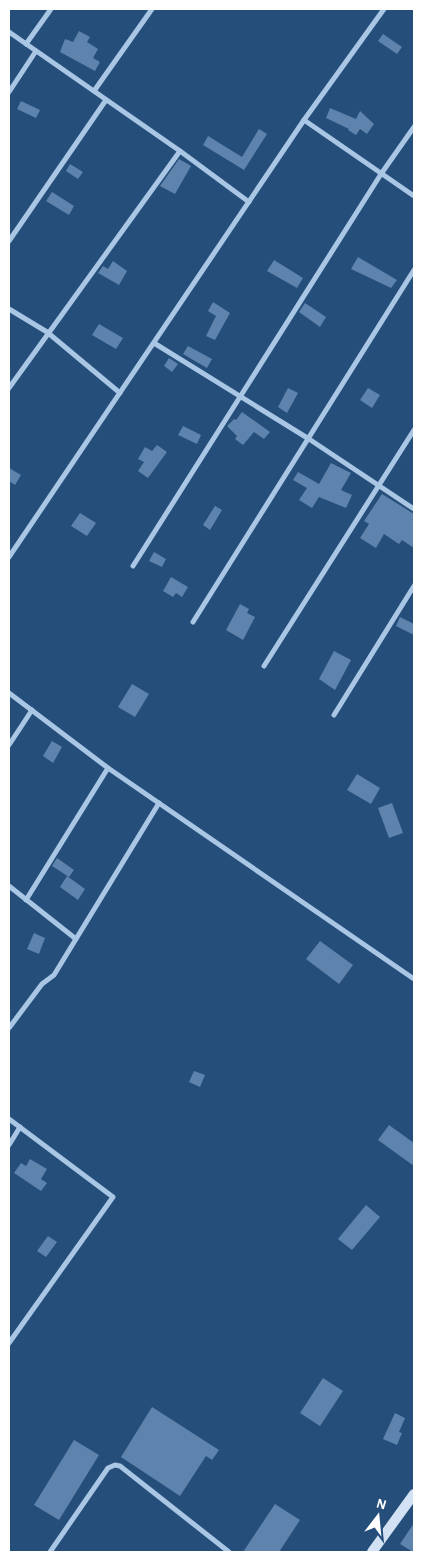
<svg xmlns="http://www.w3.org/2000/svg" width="423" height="1561" viewBox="0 0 423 1561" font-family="'Alegreya Sans',sans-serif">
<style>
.building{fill:#5e84ad}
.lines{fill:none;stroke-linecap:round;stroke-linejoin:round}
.street{stroke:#a9c6e4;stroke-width:5}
.secondary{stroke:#d2e2f4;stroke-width:10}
</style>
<rect width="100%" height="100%" fill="#254e7b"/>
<!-- building -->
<g class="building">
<path d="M79,31L90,37L87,42L98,49L93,58L100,62L95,71L60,52L65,39L73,42Z"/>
<path d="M383,34L402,47L397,54L378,41Z"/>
<path d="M21,101L40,110L36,118L17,109Z"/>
<path d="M330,108L356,119L360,111L374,124L367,134L360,129L356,135L348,130L349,129L326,118Z"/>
<path d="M259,129L267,134L244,170L203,145L208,136L242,157Z"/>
<path d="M179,159L191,166L175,194L160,186Z"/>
<path d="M70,164L83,172L78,179L66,171Z"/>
<path d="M52,192L74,206L69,215L46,201Z"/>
<path d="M358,257L397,280L391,288L351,269Z"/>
<path d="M274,260L303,278L297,288L267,271Z"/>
<path d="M113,261L127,271L119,285L98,273L103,266L108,269Z"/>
<path d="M213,302L230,313L215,340L206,336L216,316L208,311Z"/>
<path d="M305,303L326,317L320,327L299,312Z"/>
<path d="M99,324L123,338L116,349L92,335Z"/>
<path d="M188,346L212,359L207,368L183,354Z"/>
<path d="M169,358L178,364L172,372L164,366Z"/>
<path d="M288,388L298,393L287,413L278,407Z"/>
<path d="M368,388L380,395L372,408L360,400Z"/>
<path d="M242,412L270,432L264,439L254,432L243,445L235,439L237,436L227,426L234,419L236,420Z"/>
<path d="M183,426L201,435L197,444L178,435Z"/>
<path d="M157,445L167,452L148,478L138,471L144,462L138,459L145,447L152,451Z"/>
<path d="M331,463L351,473L341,490L352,495L346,508L319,497L312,508L299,500L307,488L293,480L298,472L319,484Z"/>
<path d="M9,468L21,475L15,485L9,481Z"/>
<path d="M382,494L414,514V548L402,540L399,544L384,534L376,548L360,538L369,524L364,521Z"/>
<path d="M215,506L222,510L210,530L203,525Z"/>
<path d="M80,513L96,523L87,536L71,526Z"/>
<path d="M154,552L166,559L162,567L149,561Z"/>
<path d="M171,577L188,587L182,597L176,593L173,597L163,591Z"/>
<path d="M240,604L249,609L247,613L255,617L243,640L226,630Z"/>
<path d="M400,617L414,624V635L396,626Z"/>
<path d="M334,651L351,660L335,690L319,679Z"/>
<path d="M132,684L149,694L135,717L118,707Z"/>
<path d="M52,741L62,747L53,763L43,756Z"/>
<path d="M357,774L380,788L371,804L347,790Z"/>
<path d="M392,803L403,833L389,838L378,808Z"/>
<path d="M57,858L74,870L69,877L52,866Z"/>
<path d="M67,876L85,889L78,900L60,887Z"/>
<path d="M34,933L45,938L39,954L27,949Z"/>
<path d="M320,941L353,965L339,984L306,959Z"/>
<path d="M194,1071L205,1075L200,1087L189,1082Z"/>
<path d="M389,1125L414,1143V1166L378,1140Z"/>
<path d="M30,1159L47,1169L41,1179L47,1183L41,1191L14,1173L21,1163L26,1166Z"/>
<path d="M366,1205L380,1217L352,1250L338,1239Z"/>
<path d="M48,1236L57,1242L46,1257L37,1251Z"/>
<path d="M323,1378L343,1391L320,1426L300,1413Z"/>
<path d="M152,1407L219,1450L212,1460L206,1456L180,1496L121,1457Z"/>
<path d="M395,1413L405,1418L399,1432L402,1433L397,1445L383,1439Z"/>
<path d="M74,1440L99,1455L59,1520L34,1505Z"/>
<path d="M275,1504L300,1520L279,1552H243Z"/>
<path d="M414,1523V1552H413L400,1544Z"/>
</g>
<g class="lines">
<!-- street -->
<g class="street">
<path d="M9,32L180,151L249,202"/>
<path d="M26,44L51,9"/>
<path d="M94,91L152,9"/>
<path d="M9,92L36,51"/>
<path d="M304,120L414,196"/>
<path d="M9,241L106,100"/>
<path d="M9,309L47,332L120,393"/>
<path d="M154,343L309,439L414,509"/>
<path d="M9,388L180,151"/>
<path d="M9,557L304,120L384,9"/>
<path d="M133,566L381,174L414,127"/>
<path d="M193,622L414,270"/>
<path d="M264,666L414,430"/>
<path d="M9,693L108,768L414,979"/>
<path d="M334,715L414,586"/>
<path d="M9,745L32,710"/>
<path d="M9,886L76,939"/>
<path d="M26,900L108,768"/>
<path d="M9,1028L42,984L54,975L159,803"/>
<path d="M9,1119L113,1197L9,1343"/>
<path d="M9,1145L20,1127"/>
<path d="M50,1552L108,1468L115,1465L120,1466L229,1552"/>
</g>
<!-- secondary -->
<path class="secondary" d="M372,1552L414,1494"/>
</g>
<!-- border -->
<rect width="423" height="1561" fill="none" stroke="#ffffff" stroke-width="20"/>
<!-- north arrow -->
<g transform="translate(378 1516) rotate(16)" stroke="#254e7b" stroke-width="4" paint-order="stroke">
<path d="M0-4L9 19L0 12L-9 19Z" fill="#ffffff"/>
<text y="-8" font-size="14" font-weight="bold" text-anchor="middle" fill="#ffffff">N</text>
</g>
</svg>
